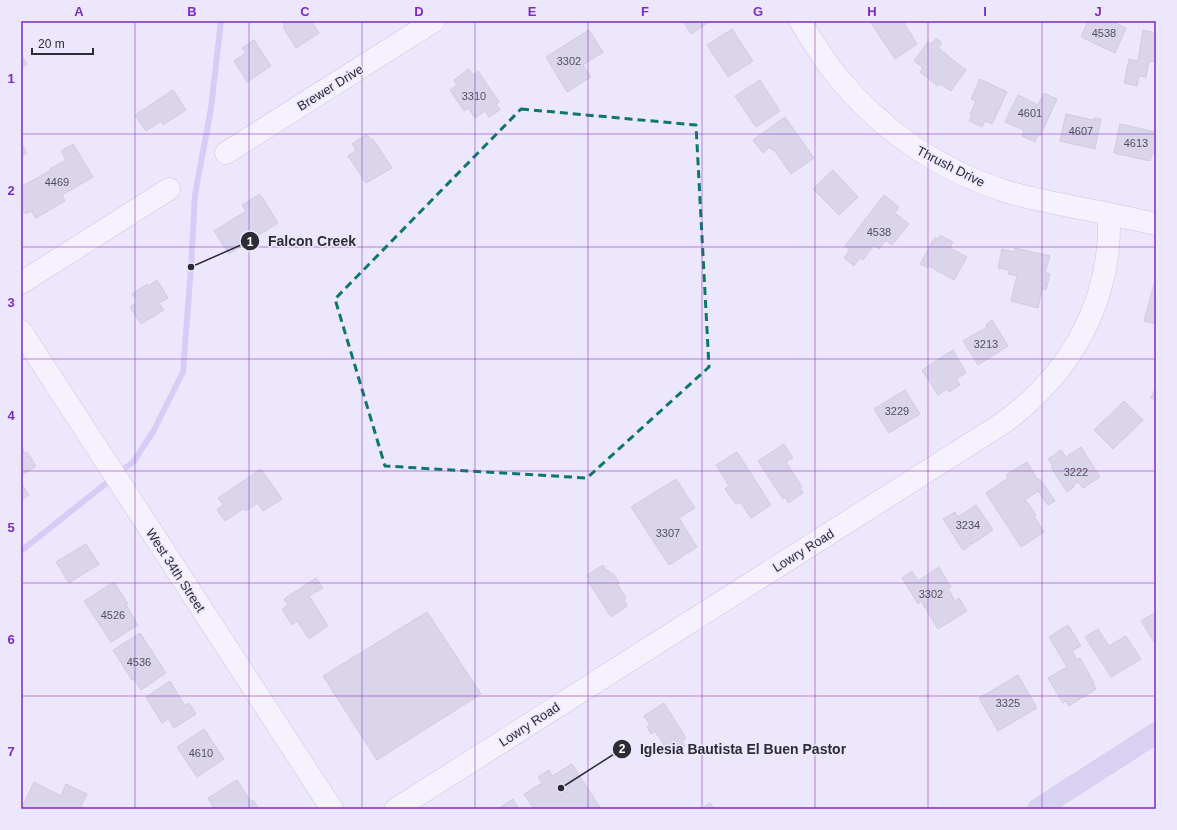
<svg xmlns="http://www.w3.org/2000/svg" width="1177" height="830" viewBox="0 0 1177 830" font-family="Arial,sans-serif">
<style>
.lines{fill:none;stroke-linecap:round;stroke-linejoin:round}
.stream{stroke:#beabef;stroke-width:6}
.building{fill:#c4bfd5;stroke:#ada8bd}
.minor-casing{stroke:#a39db3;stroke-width:23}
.major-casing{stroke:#fff;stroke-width:23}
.minor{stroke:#fff;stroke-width:22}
.major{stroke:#c2b5e2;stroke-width:22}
.marked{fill:none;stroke:#0f766e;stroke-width:3;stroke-dasharray:8 5;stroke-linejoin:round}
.grid{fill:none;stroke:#7b2cbf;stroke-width:1;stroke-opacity:0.55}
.labels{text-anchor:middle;stroke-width:3;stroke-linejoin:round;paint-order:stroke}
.number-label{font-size:11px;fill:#53505c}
.street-label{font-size:13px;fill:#2d2b34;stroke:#ede7fe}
.leader{fill:none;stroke:#2d2b34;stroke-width:1.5}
.callout-dot{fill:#2d2b34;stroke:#ede7fe;stroke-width:1.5}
.mark-label{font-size:12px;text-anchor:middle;font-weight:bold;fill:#fff}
.callout-label{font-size:14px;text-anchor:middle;font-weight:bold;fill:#2d2b34;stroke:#ede7fe;stroke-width:3;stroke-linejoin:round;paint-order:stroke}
.neatline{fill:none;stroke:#7b2cbf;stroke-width:1.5}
.grid-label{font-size:13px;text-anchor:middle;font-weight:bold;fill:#7b2cbf}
</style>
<rect width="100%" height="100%" fill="#ede7fe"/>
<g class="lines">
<!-- stream -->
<path class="stream" d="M21,551L134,461L154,430L183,372L191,267L195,195L211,108L221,21"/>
</g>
<!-- building -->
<g class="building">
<path d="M282,21H311L319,33L296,48L283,27L285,26Z"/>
<path d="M683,21H710L691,34Z"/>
<path d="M874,21H903L917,44L895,59L871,23Z"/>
<path d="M1088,21H1111L1126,28L1115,53L1081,37Z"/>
<path d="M732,29L753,61L728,77L707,45Z"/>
<path d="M589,30L603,52L583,65L591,77L567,92L546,57Z"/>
<path d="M1143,30L1156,33V62L1149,61L1146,77L1139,76L1137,86L1124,83L1129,59L1138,61Z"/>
<path d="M936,38L942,43L938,48L966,70L951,91L940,84L938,86L920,72L923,68L914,61L928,42L931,44Z"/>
<path d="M254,40L271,66L247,82L234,61L246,53L242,48Z"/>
<path d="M21,55L27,64L21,68Z"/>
<path d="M469,69L473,75L478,71L499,102L496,104L500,110L489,117L485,111L475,118L468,108L464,111L450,90L457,85L454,80Z"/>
<path d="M980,79L1007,92L992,124L985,121L982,127L969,121L972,115L970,114L976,101L971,99Z"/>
<path d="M760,80L780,111L756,127L735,96Z"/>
<path d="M173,90L186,110L163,125L161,121L146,131L135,115Z"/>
<path d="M1044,93L1057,99L1040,136L1038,135L1035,142L1022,136L1024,130L1005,122L1018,95L1038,105Z"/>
<path d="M1066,114L1093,120L1094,118L1101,119L1095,149L1060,141Z"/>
<path d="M785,117L814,158L791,174L774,150L773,151L770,147L763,153L753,140Z"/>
<path d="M1120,124L1156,132V155L1152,154L1150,161L1114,153Z"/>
<path d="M367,134L371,140L373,139L392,168L366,183L348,156L356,150L352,144Z"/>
<path d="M21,143L27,153L21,157Z"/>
<path d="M73,144L93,177L62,195L65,201L36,218L31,211L26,214L21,207V187L51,170L50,169L66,160L61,151Z"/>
<path d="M833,170L858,197L839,215L813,189Z"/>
<path d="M260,194L278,223L229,254L214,231L246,211L242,205Z"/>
<path d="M884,195L899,207L895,213L909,224L892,245L886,240L879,249L874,245L863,260L860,258L854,266L844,258L850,250L845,246Z"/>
<path d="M940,235L953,242L950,248L967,257L954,280L929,266L928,268L920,264L935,237L938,239Z"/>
<path d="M1015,248L1050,256L1045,273L1050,274L1046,290L1042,289L1038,308L1011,301L1017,276L1008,274L1009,270L998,268L1002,249L1014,252Z"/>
<path d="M157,280L168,298L159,303L164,310L141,324L130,307L138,302L132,294L147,284L148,286Z"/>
<path d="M1154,284L1156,285V324L1144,321Z"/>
<path d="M992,320L1008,346L978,365L963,341L987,327L986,325Z"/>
<path d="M953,350L966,373L956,379L960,385L949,392L947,389L938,395L922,370Z"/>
<path d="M1156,387V400L1151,398Z"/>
<path d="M905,390L920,414L889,433L874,409Z"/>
<path d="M1124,401L1143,420L1113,449L1094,430Z"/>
<path d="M784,444L793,458L786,462L802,487L800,488L803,493L788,503L785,497L783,499L758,461Z"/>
<path d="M21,446L25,454L27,452L36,466L21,476Z"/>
<path d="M1081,447L1100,477L1083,488L1078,482L1072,486L1074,487L1067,492L1051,467L1053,466L1048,459L1061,450L1066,457Z"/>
<path d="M737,452L771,505L751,518L740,502L736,504L725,489L729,486L716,465Z"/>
<path d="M1027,462L1038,480L1040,479L1055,501L1048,505L1038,491L1024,501L1027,502L1036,515L1034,516L1044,532L1021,547L986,493L1008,478L1006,475Z"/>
<path d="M261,469L282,499L263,511L258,503L246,511L244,508L225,521L217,510L223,505L218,498Z"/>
<path d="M676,479L695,508L679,518L697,547L669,565L631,507Z"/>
<path d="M21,483L29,495L21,500Z"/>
<path d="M976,505L993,530L963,550L943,519L955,512L958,517Z"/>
<path d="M86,544L99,564L69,583L56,562Z"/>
<path d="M603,565L607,571L608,570L611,574L613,573L619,583L617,584L626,598L624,600L627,606L611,617L588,581L590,580L587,575Z"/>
<path d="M939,567L951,587L948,589L955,601L959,598L967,611L938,629L921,601L918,604L902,578L912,571L918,581Z"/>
<path d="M316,578L323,588L309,596L328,626L309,639L297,621L292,625L282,609L288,605L284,599Z"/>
<path d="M114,582L128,604L126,605L138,625L111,642L84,601Z"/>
<path d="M427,612L481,694L377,760L323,676Z"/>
<path d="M1156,612V643H1155L1141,621Z"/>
<path d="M1068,625L1081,646L1072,651L1077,660L1080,658L1094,683L1093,684L1096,689L1069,706L1066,701L1063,703L1048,678L1067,667L1049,637Z"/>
<path d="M1098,629L1109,646L1126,636L1141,659L1111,677L1085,637Z"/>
<path d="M140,633L166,673L141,690L134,679L132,680L113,650Z"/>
<path d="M1018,675L1037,708L998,731L979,698Z"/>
<path d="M170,681L185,706L189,703L196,714L174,728L168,719L162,723L146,697Z"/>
<path d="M664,703L686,738L682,741L685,746L676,752L673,746L667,750L655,731L651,734L647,727L650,725L644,716Z"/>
<path d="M204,729L224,759L197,777L177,747Z"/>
<path d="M572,764L601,809H534L524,794L542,783L538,777L549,770L552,776Z"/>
<path d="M237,780L251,802L253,800L259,809H214L208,798Z"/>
<path d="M34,782L61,796L66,784L87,794L80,809H21Z"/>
<path d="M513,799L519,809H498Z"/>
<path d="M710,803L714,809H701Z"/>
</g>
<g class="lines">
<!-- minor casing -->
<g class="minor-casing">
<g id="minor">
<path d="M800,21C812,40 823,59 837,76C881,130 939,170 1005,191C1024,197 1044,201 1064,205C1095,211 1125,217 1156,224"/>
<path d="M226,153L434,21"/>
<path d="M21,283L169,189"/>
<path d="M21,331L332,809"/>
<path d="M396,809L1003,423C1072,373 1112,300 1109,214"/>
</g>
</g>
<!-- major casing -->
<g class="major-casing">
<path id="major" d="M1038,809L1156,733"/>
</g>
<!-- minor -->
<use href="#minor" class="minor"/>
<!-- major -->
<use href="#major" class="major"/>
</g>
<!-- marked area -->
<path d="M0 0H1177V830H0ZM521,109L696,125L709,367L587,478L385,466L335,299Z" fill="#ede7fe" fill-opacity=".55" fill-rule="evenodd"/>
<path class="marked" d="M521,109L696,125L709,367L587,478L385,466L335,299Z"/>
<!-- grid -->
<path class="grid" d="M135,21V809M249,21V809M362,21V809M475,21V809M588,21V809M702,21V809M815,21V809M928,21V809M1042,21V809M21,134H1156M21,247H1156M21,359H1156M21,471H1156M21,583H1156M21,696H1156"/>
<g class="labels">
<!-- number labels -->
<g class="number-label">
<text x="1104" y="37">4538</text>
<text x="569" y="65">3302</text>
<text x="474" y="100">3310</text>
<text x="1030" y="117">4601</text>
<text x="1081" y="135">4607</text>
<text x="1136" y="147">4613</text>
<text x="57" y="186">4469</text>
<text x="879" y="236">4538</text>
<text x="986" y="348">3213</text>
<text x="897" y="415">3229</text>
<text x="1076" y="476">3222</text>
<text x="968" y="529">3234</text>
<text x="668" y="537">3307</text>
<text x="931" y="598">3302</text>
<text x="113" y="619">4526</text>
<text x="139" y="666">4536</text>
<text x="1008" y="707">3325</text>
<text x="201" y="757">4610</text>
</g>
<!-- street labels -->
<g class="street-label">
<text transform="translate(330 87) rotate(-32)" y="5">Brewer Drive</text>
<text transform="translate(951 166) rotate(27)" y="5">Thrush Drive</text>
<text transform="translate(803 550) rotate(-32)" y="5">Lowry Road</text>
<text transform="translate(176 570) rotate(57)" y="5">West 34th Street</text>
<text transform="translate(529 724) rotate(-33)" y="5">Lowry Road</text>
</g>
</g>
<!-- callouts -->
<path class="leader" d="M191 267L250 241M561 788L622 749"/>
<g class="callout-dot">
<circle cx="191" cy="267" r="4"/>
<circle cx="561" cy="788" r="4"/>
<circle cx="250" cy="241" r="10"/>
<circle cx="622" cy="749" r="10"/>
</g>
<g class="mark-label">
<text x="250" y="246">1</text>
<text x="622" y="753">2</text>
</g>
<g class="callout-label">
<text x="312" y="246">Falcon Creek</text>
<text x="743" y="754">Iglesia Bautista El Buen Pastor</text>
</g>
<!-- border -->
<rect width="1177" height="830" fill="none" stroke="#ede7fe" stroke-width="44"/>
<!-- scale -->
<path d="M32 48v6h61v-6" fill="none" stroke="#2d2b34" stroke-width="2"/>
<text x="38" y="48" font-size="12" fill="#2d2b34" stroke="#ede7fe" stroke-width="3" paint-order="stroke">20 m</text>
<rect x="22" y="22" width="1133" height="786" class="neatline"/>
<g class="grid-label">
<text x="79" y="16">A</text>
<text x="192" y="16">B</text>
<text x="305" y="16">C</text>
<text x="419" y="16">D</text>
<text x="532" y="16">E</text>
<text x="645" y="16">F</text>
<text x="758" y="16">G</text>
<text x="872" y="16">H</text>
<text x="985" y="16">I</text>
<text x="1098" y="16">J</text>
<text x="11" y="83">1</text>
<text x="11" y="195">2</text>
<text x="11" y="307">3</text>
<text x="11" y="420">4</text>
<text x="11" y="532">5</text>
<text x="11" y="644">6</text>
<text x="11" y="756">7</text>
</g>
</svg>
